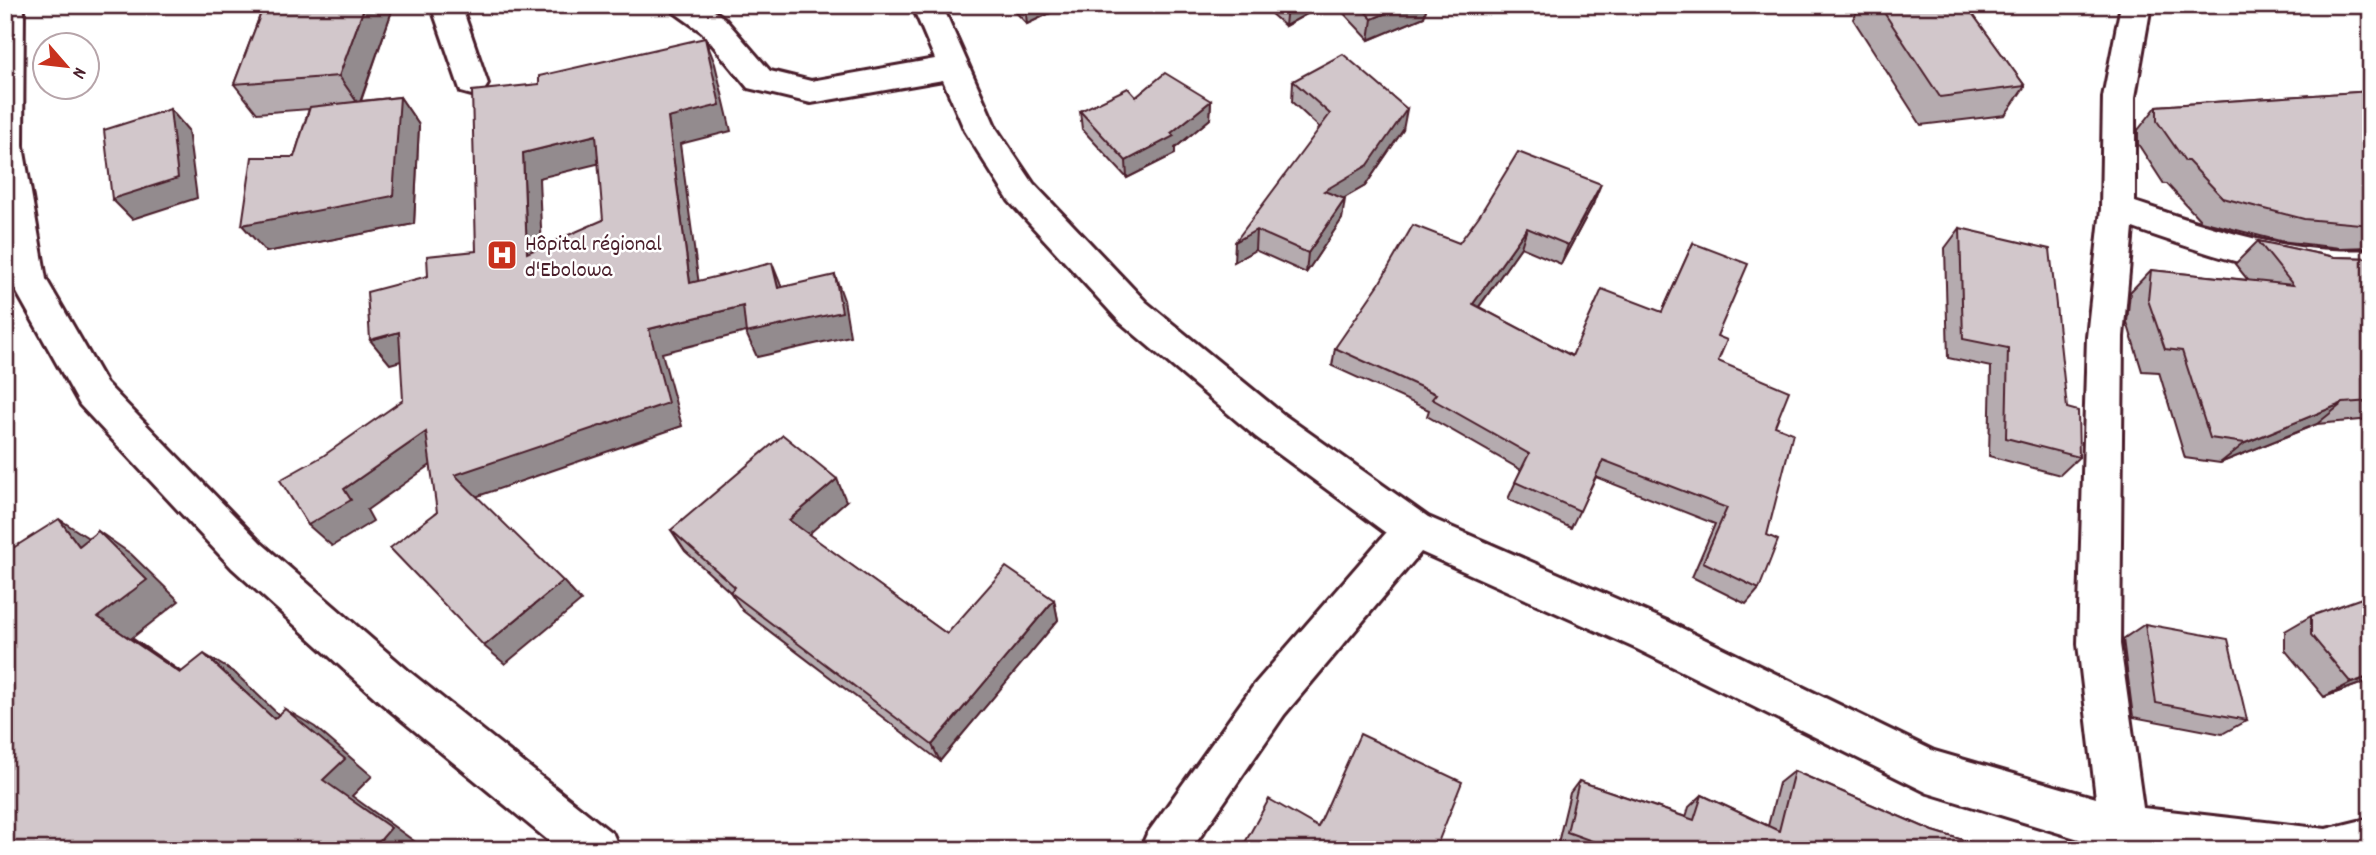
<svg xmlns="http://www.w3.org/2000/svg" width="2376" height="855" viewBox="0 0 2376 855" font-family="Dekko,sans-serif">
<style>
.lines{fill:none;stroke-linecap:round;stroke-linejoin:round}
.street-casing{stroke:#4a1f2b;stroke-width:6}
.street{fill:#fff;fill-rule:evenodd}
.wall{fill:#b5abaf;stroke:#4a1f2b;stroke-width:2}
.shaded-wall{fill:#938b8e;stroke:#4a1f2b;stroke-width:2}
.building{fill:#d2c7cb;stroke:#4a1f2b;stroke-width:2;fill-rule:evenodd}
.labels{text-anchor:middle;stroke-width:5;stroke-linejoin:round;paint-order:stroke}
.poi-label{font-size:23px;fill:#4a1f2b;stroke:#fff;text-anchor:start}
</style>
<rect width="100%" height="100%" fill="#fff"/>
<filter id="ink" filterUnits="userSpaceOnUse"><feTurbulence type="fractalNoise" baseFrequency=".0143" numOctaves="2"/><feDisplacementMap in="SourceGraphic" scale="14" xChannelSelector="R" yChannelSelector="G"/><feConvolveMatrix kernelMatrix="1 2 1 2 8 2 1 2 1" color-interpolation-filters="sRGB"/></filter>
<g filter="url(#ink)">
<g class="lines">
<!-- street casing -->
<g class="street-casing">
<g id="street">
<path d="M5,5H24L23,146L46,279L106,383L260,542L411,673L613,834L620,850H560L381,703L232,568L80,405L10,280L5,248Z"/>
<path d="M431,5H461L488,84L483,92L472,95L461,92Z"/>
<path d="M670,5H706L724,18L770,71L811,81L935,59L912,5H942L996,128L1033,183L1146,302L1284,415L1428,517L1667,621L1934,751L2096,798L2078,644L2087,337L2101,209L2103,97L2121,5H2151L2135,97V202C2213,228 2287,255 2371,250V278C2287,283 2211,255 2133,228L2123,337L2120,644L2143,808L2326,829L2371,818V850H2115L1928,793L1637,649L1421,552L1284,715L1191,850H1140L1147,834L1254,685L1386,533L1256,437L1120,322L1009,201L965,131L943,80L811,103L748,88L702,32L674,12Z"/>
</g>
</g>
<!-- street -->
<use href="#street" class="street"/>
</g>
<!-- wall -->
<g class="wall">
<path d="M264,5H394L361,101L400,97L419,125L414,224L266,252L294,157L309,109L257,113L234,84Z"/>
<path d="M1009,5H1067L1027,24Z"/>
<path d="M1261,5H1323L1285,26Z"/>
<path d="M1336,5H1427L1424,17L1369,40Z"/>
<path d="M1860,5H1966L2025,86L2005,115L1921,125L1853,19Z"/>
<path d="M1293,81L1403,130L1365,186L1344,198L1342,219L1306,273L1255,250L1234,262L1320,128L1292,102Z"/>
<path d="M2371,91V247L2340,248L2280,241L2201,221L2167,184H2164L2138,144V130L2157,106Z"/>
<path d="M1136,97L1211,101L1210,119L1175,148V154L1127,178L1082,129L1080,111Z"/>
<path d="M1593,204L1561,264L1521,247L1479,307L1572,356L1662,312L1693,243L1717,336L1718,361L1775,426L1767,535L1759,589L1746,604L1692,577L1715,524L1596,477L1571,528L1508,499L1521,470L1427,416L1429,410L1332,366L1335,348L1459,243Z"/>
<path d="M1960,228L2067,408L2079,457L2060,475L1989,456L1991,367L1948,358L1945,248Z"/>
<path d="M2258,241L2334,257L2371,258V419L2317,424L2220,463L2185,458L2159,372L2142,371L2127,322L2130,292L2151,270L2248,280L2235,264Z"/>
<path d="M846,501L808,534L947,634L1054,600L1058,620L940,761L743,611L730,592L685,551L671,530Z"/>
<path d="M2371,609V680L2324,697L2285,650V631L2311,616Z"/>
<path d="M2145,624L2247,720L2222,734L2133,717L2123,639Z"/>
<path d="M1794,771L1933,831L1996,850H1576L1558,843L1570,793L1579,781L1686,817L1689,807L1702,795L1768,826L1779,783Z"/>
</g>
<!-- shaded-wall -->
<g class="shaded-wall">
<path d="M365,5H394L359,105L339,76Z"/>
<path d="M1025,5H1067L1027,24Z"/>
<path d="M1287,5H1323L1285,26Z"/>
<path d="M1405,5H1427L1424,17L1369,40L1372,19Z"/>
<path d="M705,38L715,64L731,131L680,144L702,307L690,283L668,118Z"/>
<path d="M400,97L419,125L414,224L266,252L242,225Z"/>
<path d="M1211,101L1210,119L1175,148V154L1127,178L1126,161L1171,133Z"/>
<path d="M170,109L188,130L197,198L132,219L112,199Z"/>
<path d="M1407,109L1403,130L1365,186L1322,211L1324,191Z"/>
<path d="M596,135L609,161L539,178L543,277L527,253L523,153Z"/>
<path d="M1601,184L1593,204L1561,264L1568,245Z"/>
<path d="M1345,199L1342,219L1306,273L1308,253Z"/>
<path d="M1527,228L1521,247L1468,322L1473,304Z"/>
<path d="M1256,230L1255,250L1234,262L1235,242Z"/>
<path d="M772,263L782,288H778Z"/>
<path d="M835,275L844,300L850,336L757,357L746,333Z"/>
<path d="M743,306L754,330L662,353L682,426L475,497L455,475L649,329Z"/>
<path d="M399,332L419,356L390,364L370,340Z"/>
<path d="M2343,403L2317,424L2220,463L2245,443Z"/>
<path d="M426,432L446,454L367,510L373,521L332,546L308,525L344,489Z"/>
<path d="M837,479L846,501L800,542L789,520Z"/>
<path d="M59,519L93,541L79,546Z"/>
<path d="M98,531L131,554L179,601L132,638L212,693L180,673L98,617Z"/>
<path d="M563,581L581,601L505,664L484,646Z"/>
<path d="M1054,600L1058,620L940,761L932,745Z"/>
<path d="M204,654L235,673L303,738L274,719Z"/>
<path d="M2371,676V680L2324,697L2351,683Z"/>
<path d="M285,709L315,727L372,776L352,796L418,844L413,850H372L323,780Z"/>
</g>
<!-- building -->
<g class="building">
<path d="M264,5H365L339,76L234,84Z"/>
<path d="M1359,5H1405L1372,19Z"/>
<path d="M1879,5H1966L2025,86L1940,97Z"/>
<path d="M705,38L720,105L668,118L690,283L772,263L778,288L835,275L842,312L746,333L743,306L649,329L668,403L455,475L563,581L484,646L390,548L437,512L426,432L344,489L351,500L308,525L280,480L323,456L403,400L399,332L370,340L367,292L428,276L427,256L476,251L472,91L539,84V76ZM596,135L603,220L527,253L523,153Z"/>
<path d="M1343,54L1407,109L1368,165L1324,191L1345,199L1308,253L1256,230L1235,242L1330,114L1293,81Z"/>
<path d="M1165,73L1211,101L1171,133L1174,136L1126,161L1080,111L1128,88L1136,97Z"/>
<path d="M2371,91V225L2304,219L2223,198L2188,161H2185L2157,121V106Z"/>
<path d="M400,97L393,196L242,225L252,157H294L310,107Z"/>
<path d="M170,109L178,178L112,199L104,130Z"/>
<path d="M1518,152L1601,184L1568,245L1527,228L1473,304L1572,356L1602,289L1662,312L1693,243L1748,264L1717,336L1727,340L1718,361L1789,391L1775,426L1793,433L1767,535L1778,540L1759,589L1703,562L1727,508L1603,460L1580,511L1515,482L1529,454L1432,399L1436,394L1335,348L1379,284L1413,225L1459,243L1479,216Z"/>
<path d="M1960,228L2050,249L2067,408L2078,411L2079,457L2006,438L2008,348L1963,339Z"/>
<path d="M2258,241L2334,257L2371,258V401L2343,403L2245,443L2210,438L2182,351L2165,349L2148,300L2151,270L2293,285Z"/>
<path d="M783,435L837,479L789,520L947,634L1006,567L1054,600L932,745L730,592L735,587L671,530Z"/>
<path d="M59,519L79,546L98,531L147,580L98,617L180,673L204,654L274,719L285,709L345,759L323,780L391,828L372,850H5V553Z"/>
<path d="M2362,598L2371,609V676L2351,683L2311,635V616Z"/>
<path d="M2145,624L2228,639L2247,720L2156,703Z"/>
<path d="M1360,734L1462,782L1435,850H1245L1242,848L1269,799L1318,827Z"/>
<path d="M1794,771L1933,831L1996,850H1617L1567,832L1579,781L1694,820L1702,795L1779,831Z"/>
</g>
</g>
<!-- icons -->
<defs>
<g id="hospital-square" transform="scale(1.575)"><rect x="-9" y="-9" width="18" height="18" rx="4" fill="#c8321e" stroke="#fff"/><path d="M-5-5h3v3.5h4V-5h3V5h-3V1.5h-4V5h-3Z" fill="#fff"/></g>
</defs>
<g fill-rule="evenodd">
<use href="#hospital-square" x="502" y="255"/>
</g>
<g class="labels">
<!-- poi labels -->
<g class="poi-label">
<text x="525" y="250">Hôpital régional<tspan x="525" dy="26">d'Ebolowa</tspan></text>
</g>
</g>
<!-- margin -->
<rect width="2376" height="855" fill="none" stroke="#fff" stroke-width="28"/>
<rect x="14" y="14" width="2348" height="827" fill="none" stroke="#4a1f2b" stroke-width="2.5" filter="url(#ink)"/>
<!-- north arrow -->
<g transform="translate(66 66) rotate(118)"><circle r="33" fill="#ffffff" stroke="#b7a5aa" stroke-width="2"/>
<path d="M0-5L12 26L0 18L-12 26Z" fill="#c8321e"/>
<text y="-10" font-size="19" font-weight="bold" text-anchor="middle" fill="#4a1f2b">N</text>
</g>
</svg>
